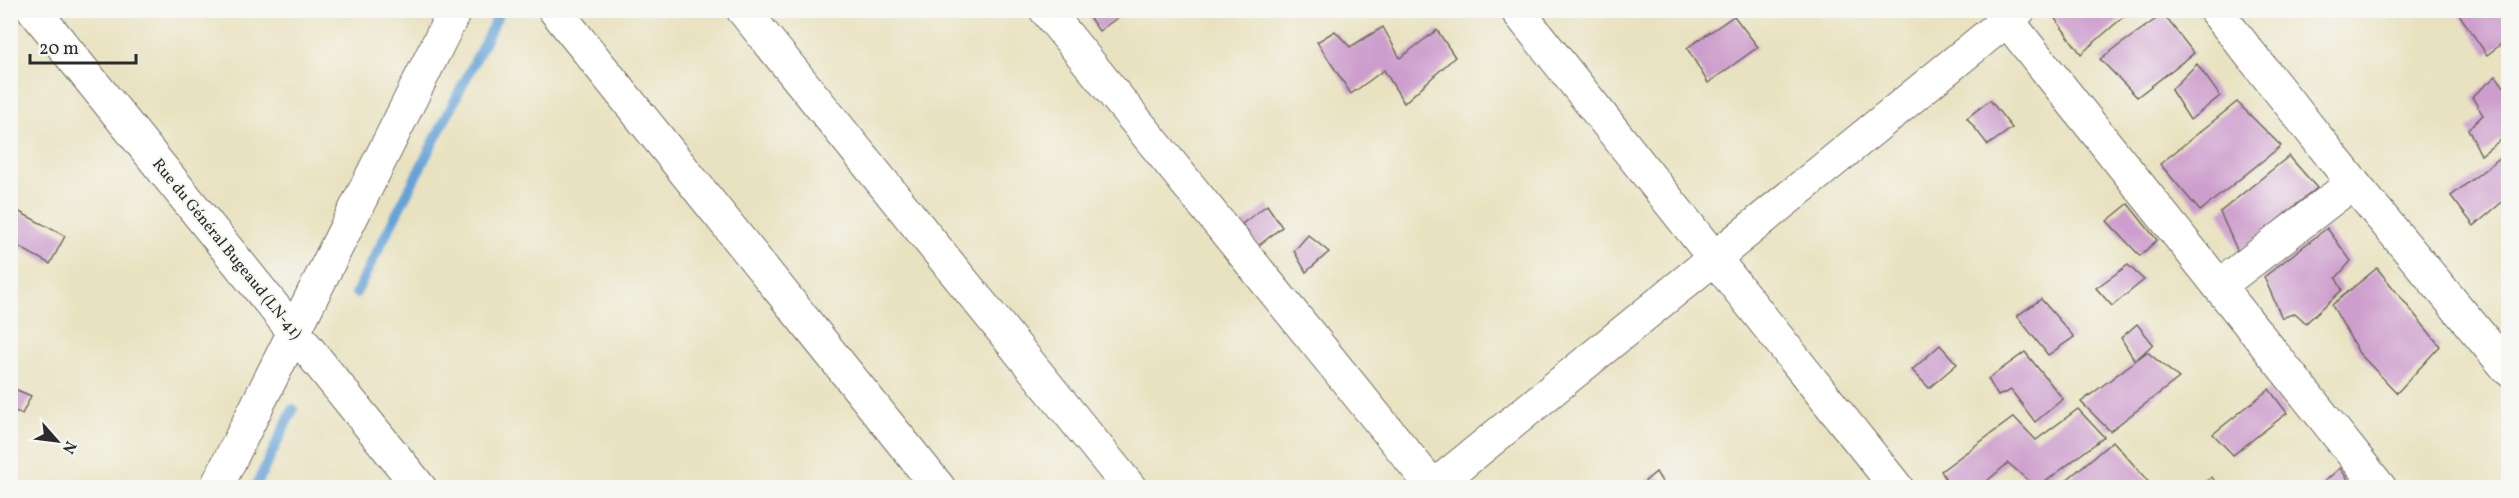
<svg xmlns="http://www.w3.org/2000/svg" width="2519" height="498" viewBox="0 0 2519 498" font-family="Vollkorn,serif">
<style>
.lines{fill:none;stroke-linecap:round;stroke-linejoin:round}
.stream{stroke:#65a3d7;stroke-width:10}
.building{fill:#cd9ecd}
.street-casing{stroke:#6e6b5f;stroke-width:35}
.secondary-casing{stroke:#6e6b5f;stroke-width:35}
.street{stroke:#fff;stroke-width:33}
.secondary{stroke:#fff;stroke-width:33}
.labels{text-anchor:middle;stroke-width:4.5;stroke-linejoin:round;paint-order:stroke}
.street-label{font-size:16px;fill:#2b2b2b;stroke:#f6f6f2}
</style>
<rect width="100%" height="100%" fill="#f6f6f2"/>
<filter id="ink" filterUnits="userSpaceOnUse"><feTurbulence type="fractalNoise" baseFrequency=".0167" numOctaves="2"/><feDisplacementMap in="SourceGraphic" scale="12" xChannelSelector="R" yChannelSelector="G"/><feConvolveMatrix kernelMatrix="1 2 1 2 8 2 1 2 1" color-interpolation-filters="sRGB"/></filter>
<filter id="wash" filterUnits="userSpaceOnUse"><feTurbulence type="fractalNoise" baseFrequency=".008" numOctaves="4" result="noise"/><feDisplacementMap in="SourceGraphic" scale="24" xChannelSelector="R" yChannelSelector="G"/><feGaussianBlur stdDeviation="1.35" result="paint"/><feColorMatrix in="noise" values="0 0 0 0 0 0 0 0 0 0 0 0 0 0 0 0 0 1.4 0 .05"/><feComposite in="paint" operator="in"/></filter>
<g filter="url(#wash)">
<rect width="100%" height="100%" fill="#e9e2c0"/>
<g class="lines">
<!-- stream -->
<g class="stream">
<path d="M356,293L501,10"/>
<path d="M255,488L293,409"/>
</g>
</g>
<g id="blocks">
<!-- building -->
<g class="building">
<path d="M1084,10H1128L1099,31Z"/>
<path d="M2054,10H2131L2081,54L2051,13Z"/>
<path d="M2456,10H2501L2508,22V39L2487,55Z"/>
<path d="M2163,14L2194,53L2137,97L2100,59Z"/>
<path d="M1734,16L1758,47L1708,83L1687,48Z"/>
<path d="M1383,27L1400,58L1437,30L1455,57L1404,103L1384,70L1351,94L1317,42L1335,31L1350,47Z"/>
<path d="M2197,64L2220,96L2190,120L2171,90Z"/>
<path d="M2496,76L2508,92V103L2505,105L2508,109V134L2481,155L2468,129L2483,115L2472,97Z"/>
<path d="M1990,100L2012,128L1988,145L1967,118Z"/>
<path d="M2237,102L2281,146L2200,211L2160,164Z"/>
<path d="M2289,156L2317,188L2238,252L2220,212Z"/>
<path d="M2501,157L2508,167V197L2474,226L2451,196Z"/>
<path d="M2128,204L2157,240L2140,256L2107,221Z"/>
<path d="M1267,205L1282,227L1258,246L1242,224Z"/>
<path d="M10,207L65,236L50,264L10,242Z"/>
<path d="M2327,228L2351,261L2336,278L2342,290L2306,323L2295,313L2282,318L2264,277Z"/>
<path d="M1308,235L1329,252L1306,272L1294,251Z"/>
<path d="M2128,265L2144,280L2112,306L2096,288Z"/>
<path d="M2377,268L2440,346L2397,393L2359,353L2332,305Z"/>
<path d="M2041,299L2074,337L2048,355L2017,316Z"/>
<path d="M2137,324L2153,344L2135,361L2147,352L2179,378L2110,431L2081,402L2135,361L2121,338Z"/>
<path d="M1940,345L1957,364L1929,388L1912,370Z"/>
<path d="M2025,352L2063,399L2035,422L2011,390L1998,396L1988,379Z"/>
<path d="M10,387L31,396L22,414L10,409Z"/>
<path d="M2269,389L2287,413L2233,455L2213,434Z"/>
<path d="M2078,409L2104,437L2037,488L2008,463L1979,488H1951L1941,471L2014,417L2036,440Z"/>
<path d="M2113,441L2152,486L2057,488Z"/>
<path d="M2340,468L2354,488H2317Z"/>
<path d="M1656,472L1666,488H1637Z"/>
<path d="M2212,477L2218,488H2196Z"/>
</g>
</g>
</g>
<g filter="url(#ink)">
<use href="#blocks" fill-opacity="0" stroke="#6e6b5f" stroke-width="1.5"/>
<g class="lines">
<!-- street casing -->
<g class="street-casing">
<g id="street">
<path d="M34,10L420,488"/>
<path d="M555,10L939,488"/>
<path d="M1046,10L1434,488"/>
<path d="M1517,10L1897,488"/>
<path d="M1999,10L2380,488"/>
<path d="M2215,10L2353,183L2508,369"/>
<path d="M2219,286L2353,183"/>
<path d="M216,488L455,10"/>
<path d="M1432,488L2019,10"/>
</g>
</g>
<!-- secondary casing -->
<g class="secondary-casing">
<path id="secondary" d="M743,10L1130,488"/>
</g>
<!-- street -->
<use href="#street" class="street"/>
<!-- secondary -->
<use href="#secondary" class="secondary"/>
</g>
</g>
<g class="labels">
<!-- street labels -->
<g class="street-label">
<text transform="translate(228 248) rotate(51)" y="6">Rue du Général Bugeaud (LN-41)</text>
</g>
</g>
<!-- margin -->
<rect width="2519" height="498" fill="none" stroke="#f6f6f2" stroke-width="36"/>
<!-- north arrow -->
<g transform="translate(57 441) rotate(118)" stroke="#f6f6f2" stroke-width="4.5" paint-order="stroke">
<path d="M0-4.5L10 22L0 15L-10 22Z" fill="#2b2b2b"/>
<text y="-9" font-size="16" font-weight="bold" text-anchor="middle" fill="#2b2b2b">N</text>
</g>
<!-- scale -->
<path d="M30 54v9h106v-9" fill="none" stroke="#2b2b2b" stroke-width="3"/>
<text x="39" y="54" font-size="18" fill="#2b2b2b" stroke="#f6f6f2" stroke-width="4.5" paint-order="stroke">20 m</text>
</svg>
